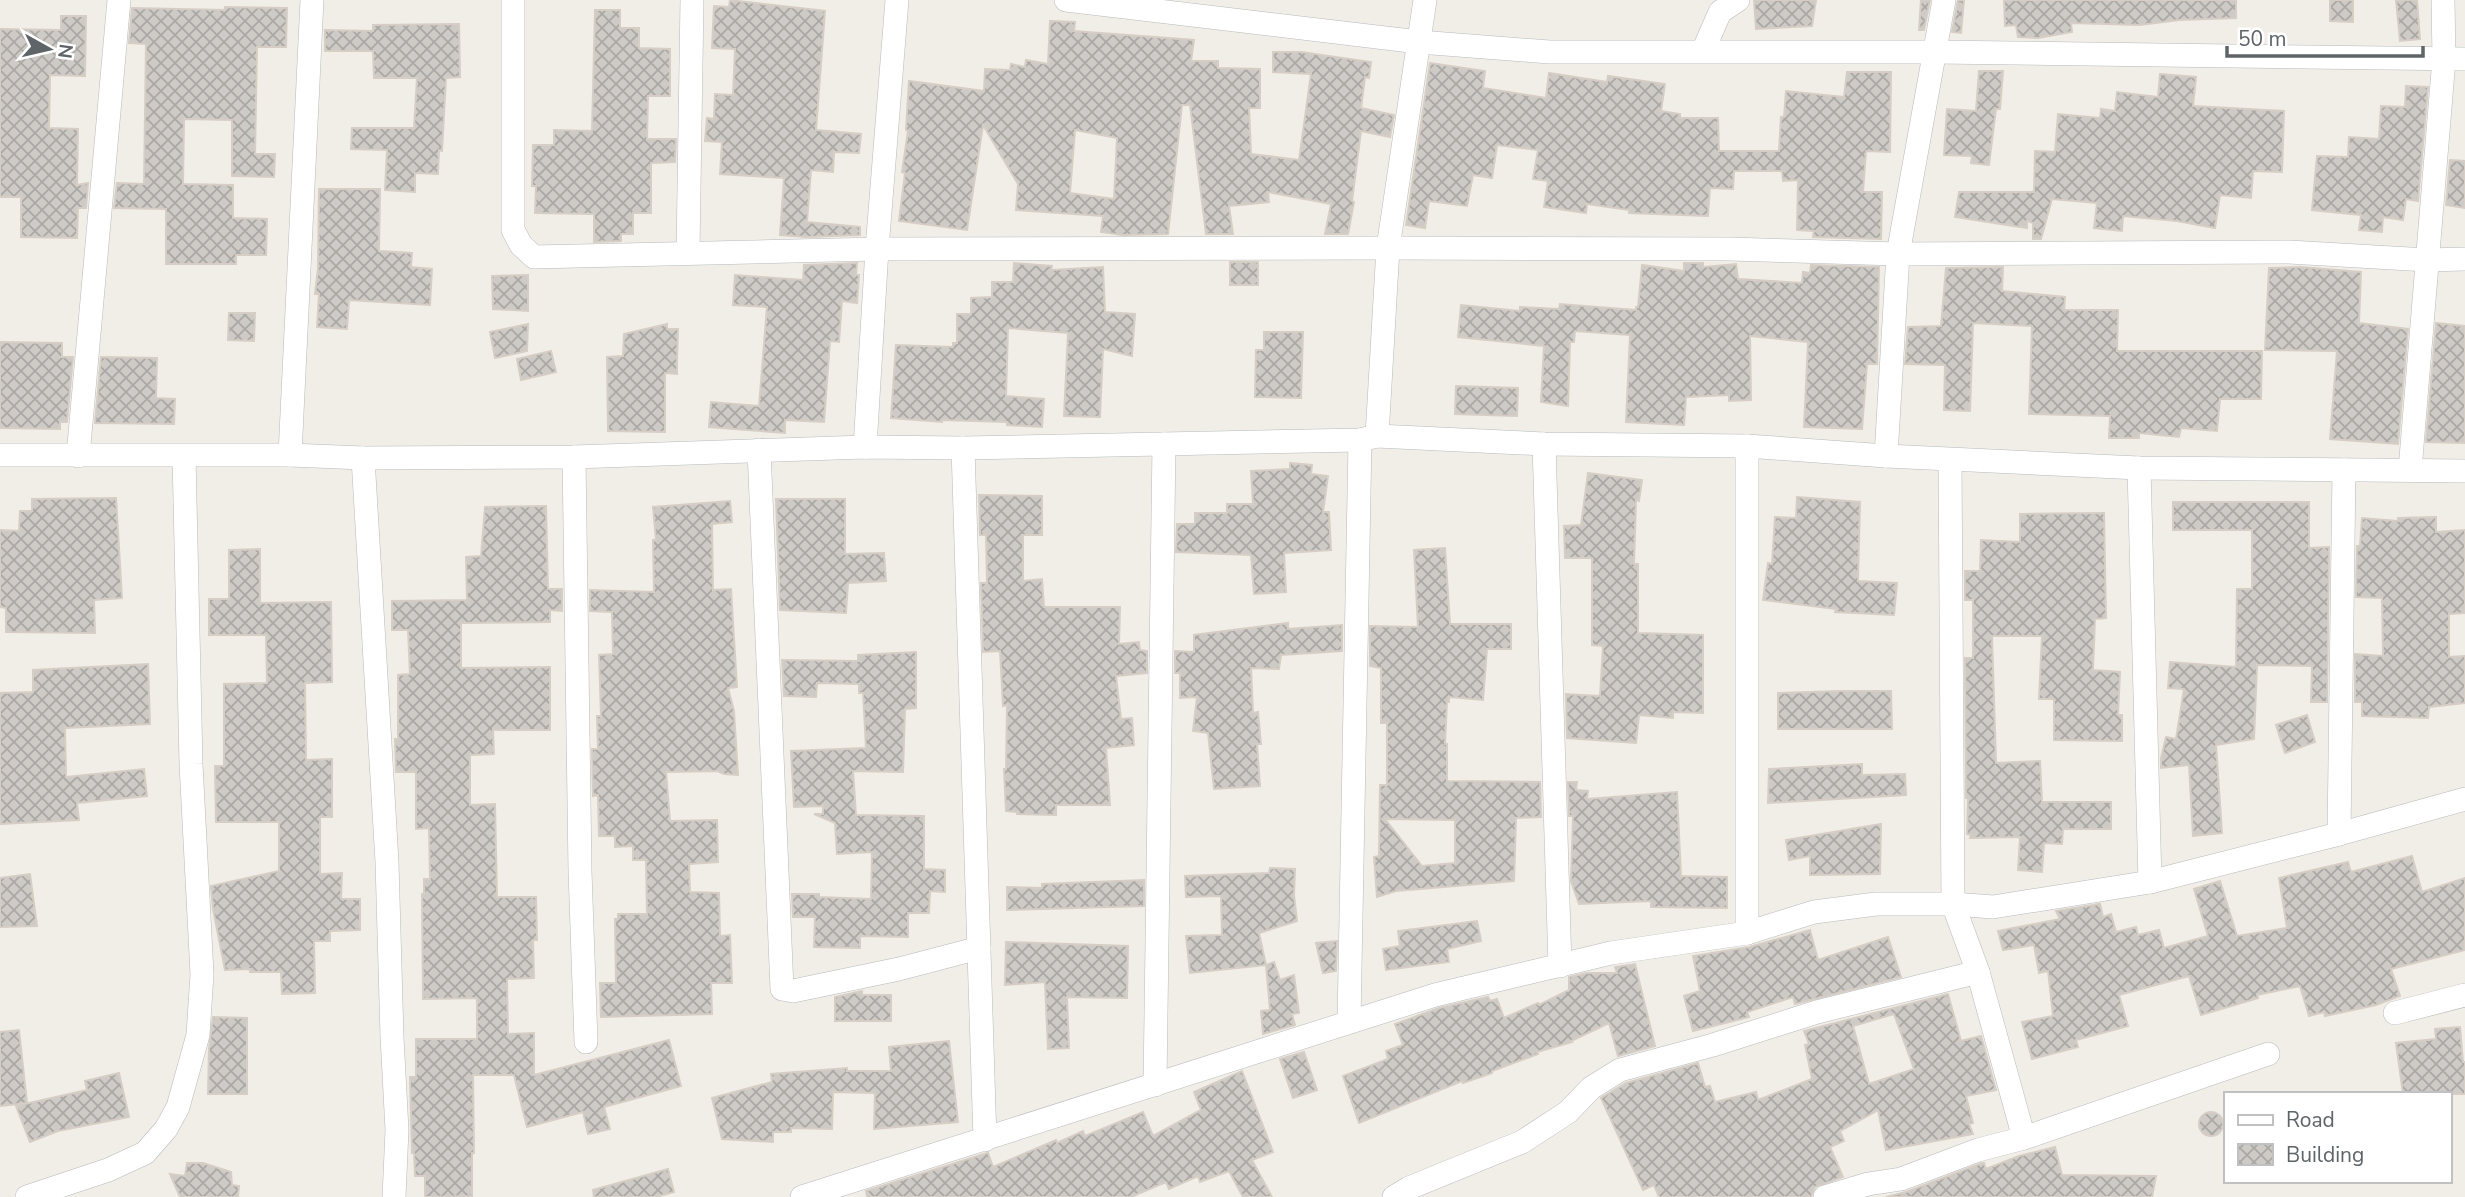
<svg xmlns="http://www.w3.org/2000/svg" width="2465" height="1197" viewBox="0 0 2465 1197" font-family="'Nunito Sans',sans-serif">
<style>
.building{fill:url(#building-cross-hatch);stroke:#d6cec5;stroke-width:2;fill-rule:evenodd}
.lines{fill:none;stroke-linecap:round;stroke-linejoin:round}
.street-casing{stroke:#b7babd;stroke-width:24}
.street{stroke:#fff;stroke-width:23}
</style>
<defs>
<pattern id="building-cross-hatch" width="8" height="8" patternUnits="userSpaceOnUse" patternTransform="scale(1.75)"><rect width="8" height="8" fill="#cecac6"/><path d="M0 0l8 8M0 8l8-8" fill="none" stroke="#aaa8a5"/></pattern>
</defs>
<rect width="100%" height="100%" fill="#f1ede7"/>
<!-- building -->
<g class="building">
<path d="M730,0L825,11L816,130L861,134L859,153L834,152L833,172L811,170L807,222L860,227V235L806,237L780,235L784,178L720,174L722,142L705,141L707,118L714,119L715,94L733,95L735,49L712,48L714,6L729,7Z"/>
<path d="M1754,0H1816L1812,26L1756,29Z"/>
<path d="M1921,0H1930L1924,30H1919Z"/>
<path d="M1958,0H1964L1961,33L1952,32Z"/>
<path d="M2004,0H2236V18L2179,20L2140,25L2071,23L2072,32L2038,38L2018,37L2016,25L2005,26Z"/>
<path d="M2330,0H2353V22L2330,21Z"/>
<path d="M2396,0H2417L2420,39L2400,41Z"/>
<path d="M225,7L287,8L286,47H257L255,154H275L274,177L232,176V120L184,119L183,184L233,185V218L267,219L266,255H236V264H166V209L114,208L117,183L144,184L146,44L129,43L132,8L225,10Z"/>
<path d="M595,10H620V28H639V48L670,49V96H648L647,139H676L675,162L651,163V213H633V234H621V241L594,242V214L535,213L536,186H532L533,145H554V130L592,131Z"/>
<path d="M61,16H86L85,76L50,75L49,128L78,129L77,185L88,183L86,208H78L77,238L21,237V197H0V29L61,30Z"/>
<path d="M1050,21L1075,22L1074,31L1194,40L1191,61H1218V68L1260,69V108H1249L1251,154L1299,160L1311,74L1273,72V52H1301L1371,62L1369,78L1365,77L1361,108L1394,115L1390,137L1361,131L1352,201L1354,202L1348,234H1325L1331,204L1268,192L1269,202L1229,206L1233,234H1206L1190,105H1182L1168,234L1122,235L1101,232L1103,216L1016,210L1018,184L983,125L967,230L899,221L905,173L902,172L908,131L906,130L909,81L984,91L985,69L1010,70L1011,64L1025,67L1026,60L1048,64ZM1075,130L1117,138L1114,199L1070,193Z"/>
<path d="M459,24L460,77L446,78L442,151L439,150L438,174L415,173V192L385,190L387,150L351,149L352,128H414L417,78H374L373,51H325V30L373,31V25Z"/>
<path d="M1430,63L1485,71L1483,88L1546,98L1549,73L1607,82L1608,76L1665,84L1661,111L1680,114V118H1718L1719,151H1779L1781,117H1784L1786,91L1844,97L1847,72H1891L1890,152L1866,151L1863,192H1882L1881,239L1813,237L1814,231L1797,230L1798,180L1783,181L1782,171H1734L1733,189L1710,188L1708,216L1629,213V210L1587,204L1586,213L1544,207L1548,181L1533,179L1538,150L1497,145L1492,178L1473,175L1467,206L1429,201L1425,228L1406,225Z"/>
<path d="M1979,71H2003L2000,109H1996L1989,165L1971,163L1972,156L1944,155L1947,109L1976,111Z"/>
<path d="M2160,74L2196,77L2193,106L2284,111L2282,172L2253,171L2251,198L2220,195L2215,228L2177,221L2123,216L2122,231L2094,228L2097,203L2052,199L2041,239H2033V223L2027,221V228L1955,217L1959,192H2034L2035,151L2055,152L2058,114L2100,118L2101,109L2115,111L2117,92L2158,97Z"/>
<path d="M2406,86L2428,87L2418,201L2406,199L2403,220L2383,217L2382,232L2359,230L2361,215L2312,210L2317,156L2348,157L2349,137L2379,139L2381,106L2405,107Z"/>
<path d="M2450,160L2465,161V208L2446,205Z"/>
<path d="M319,189H380L379,251L412,253L411,267L432,269L430,305L349,300L347,329L317,327L319,294H315L318,268Z"/>
<rect x="1230" y="262" width="28" height="23"/>
<path d="M857,263L856,275H859L857,303L842,301L839,342L830,341L824,422L785,420V433L709,427L711,402L759,406L767,307L733,305L735,275L803,280L804,265Z"/>
<path d="M1014,263L1052,266L1051,270L1103,267L1105,312L1135,314L1132,356L1103,349L1100,417L1064,416L1068,333L1008,328L1006,396L1044,399L1042,427L1007,425V422L942,420V422L891,418L896,345L953,347V343H957V314H971V298L992,297V282H1013Z"/>
<path d="M1684,263H1703V267L1736,264L1738,279L1802,283L1803,272L1810,273L1811,265L1879,267L1877,364H1867L1862,429L1804,427L1808,342L1750,336L1751,400L1729,401V395L1686,397L1684,425L1626,422L1630,335L1575,331L1574,342H1570L1568,406L1541,402L1544,346L1458,337L1461,305L1520,311V307L1559,309L1560,304L1636,310V307H1638L1642,265L1684,271Z"/>
<path d="M2003,267L2002,291L2065,297L2064,310H2118L2117,351H2262L2261,399H2220L2217,431L2181,428L2179,437L2139,433V438H2109L2110,416L2029,414L2032,326L1973,323L1970,411L1944,410L1945,365L1905,364L1908,327L1941,326L1946,268Z"/>
<path d="M2300,267L2361,272L2359,323L2408,329L2398,444L2330,439L2337,351L2265,350L2269,268Z"/>
<path d="M528,275V311L493,309L492,276Z"/>
<path d="M229,313H255L254,341L228,340Z"/>
<path d="M2436,323L2465,326V443L2426,442Z"/>
<path d="M528,324L527,351L495,358L490,332Z"/>
<path d="M667,324V329H678L677,361V374L665,373V432L608,431L607,357L623,356L624,334Z"/>
<path d="M1264,332H1303L1301,398L1255,397L1256,350H1264Z"/>
<path d="M0,342L62,343V357H73L67,422H60V429L0,428Z"/>
<path d="M551,351L556,372L521,380L517,359Z"/>
<path d="M101,357L157,358L156,398L175,399L174,424L95,423Z"/>
<path d="M1456,386L1518,388L1517,416L1455,414Z"/>
<path d="M1290,463L1312,465L1311,474L1328,476L1323,512H1329L1331,550L1284,553L1286,592L1254,594L1251,555L1176,552L1177,524H1195V513H1227V504H1253L1251,471L1290,469Z"/>
<path d="M1588,473L1642,480L1639,501L1636,500L1634,564H1638V633L1703,635V713L1673,712V718L1639,715L1636,743L1567,738L1566,694L1600,696L1603,646L1592,645V558H1565L1564,526L1581,525Z"/>
<path d="M979,495L1042,496V535H1023V581L1042,579L1044,607H1120L1119,644L1139,642L1140,650L1147,651V673L1116,676L1121,719L1132,718L1134,745L1106,748L1110,805H1056V815L1017,814V812L1006,811L1004,769H1006L1007,705L1003,706L1000,651L983,652L981,583H987L986,535H980Z"/>
<path d="M1797,497L1860,502L1858,581L1897,583L1894,615L1835,612L1836,609L1763,600L1768,563L1772,564L1775,517L1796,518Z"/>
<path d="M116,498L122,598L94,600L95,633L6,632V608L0,607V530L19,531L20,511H32V499Z"/>
<path d="M776,499H845V554L884,553L886,581L848,583L846,613L780,610Z"/>
<path d="M730,501L732,522L712,524L713,590L731,589L737,687L728,688L734,711L738,775L724,774L717,771L666,772L670,821L717,820L718,862L689,864L690,892L719,893L720,936L730,935L732,983H711L712,1014L601,1017L600,983H616L615,919H618V914H647L646,860H633V846L615,847V836H599L598,795L593,796L592,749H598L597,716H601L599,655L613,654L612,612L590,611V590L654,592L653,540H656L653,507Z"/>
<path d="M2173,502H2309V548L2329,547L2327,702H2311L2312,666L2257,665L2254,739L2216,745L2222,833L2193,836L2189,765L2161,768V758L2166,737L2176,739L2184,689L2168,688L2170,662L2236,667L2237,589H2252V530H2173Z"/>
<path d="M546,506L548,589H562V611L550,610V622L461,623V668L550,667V730H493L494,754L470,755V805L495,804L497,897H536L537,940H533L534,978L507,979L508,1034L534,1033V1075L669,1040L681,1086L604,1107L610,1129L588,1134L583,1112L527,1127L514,1075H473L474,1153H472V1196L425,1197V1176H415L414,1153H412L410,1077H416V1039H477V998L423,999L422,894H424V879H430L429,828L416,829V772H396L395,739H398V675L410,674L408,630H392V601L467,600L466,557L481,556L485,507Z"/>
<path d="M2104,513L2106,618L2095,619L2093,670L2120,672L2118,715H2122V741L2054,740V699H2039L2042,636H1992L1996,763L2040,761L2042,802H2111V829H2063L2062,844L2044,843L2042,872L2018,870L2020,837L1970,838L1971,835L1967,834L1968,798H1966L1965,658H1973V600H1965V571H1980L1981,540L2020,542V514Z"/>
<path d="M2436,517V532L2465,530V613L2449,614V657L2465,656V703L2429,707L2428,718L2362,716V702H2355V654L2383,656L2382,598L2356,597L2357,546H2360L2362,518L2398,521V518Z"/>
<path d="M1445,548L1450,624H1511V649H1487L1483,700L1449,697V702H1447L1445,744H1447V781L1540,782L1541,817L1516,818L1514,881L1396,891L1377,897L1374,857L1379,856L1380,785H1387V723H1381V668L1370,666V626L1418,627L1414,550ZM1385,819L1455,820V863L1422,866Z"/>
<path d="M260,549V603L331,602L332,682L305,683L306,760L332,759V817H320V874L342,873L341,899H360V930L330,931V941H314L315,993L282,994L281,972H250V969L225,970L213,909L211,886L279,871V822H216L215,766H224V684L267,683L266,635H209V599H229V550Z"/>
<path d="M1288,623V629L1342,625V651L1281,655L1279,669L1251,668L1253,713L1258,712L1261,744H1257L1260,786L1214,789L1208,733L1193,731L1197,697L1180,698V673H1175V651L1194,652V635Z"/>
<path d="M916,652V708L905,709L903,772L853,771L856,815L924,816V869L945,870V892L930,891L929,913H908V937L860,936V948L814,947L815,917H793L792,894H819V897L871,899L872,852L837,854L835,823L814,814H823V806L794,807L791,751L866,748L863,693H859V684L817,683L816,697L784,696L782,660L858,661V655Z"/>
<path d="M148,664L150,724L65,728L66,777L144,769L147,796L77,803L79,820L0,824V693L33,692V670Z"/>
<path d="M1841,691H1891L1892,729H1778V693Z"/>
<path d="M2307,715L2315,742L2285,753L2276,725Z"/>
<path d="M1862,764V775L1905,774L1906,795L1768,803L1769,769Z"/>
<path d="M1568,782H1577L1576,790L1588,791L1587,799L1677,792L1681,876L1727,877V908L1651,907V901L1579,904L1571,881L1573,816H1569Z"/>
<path d="M1881,824L1880,874L1810,875V856L1789,860L1786,840Z"/>
<path d="M2412,856L2422,892L2465,878V950L2391,969L2400,996L2376,1005L2325,1016L2324,1012L2309,1016L2300,986L2257,995L2258,998L2201,1015L2189,976L2119,995L2128,1026L2076,1040L2078,1047L2032,1059L2022,1022L2053,1016L2048,971L2039,973L2034,945L2003,950L1998,931L2060,919L2056,911L2100,904L2103,917L2111,914L2116,932L2136,927L2138,935L2159,930L2164,948L2208,936L2194,889L2220,881L2237,936L2287,928L2279,878L2348,862L2351,872Z"/>
<path d="M1270,868L1295,869L1294,895L1297,921L1259,933L1266,965L1274,962L1280,980L1294,975L1299,1013L1292,1014L1295,1025L1263,1034L1261,1011L1270,1010L1266,965L1190,973L1186,936L1222,935L1221,896L1186,897L1185,876L1269,873Z"/>
<path d="M30,874L37,926L0,927V878Z"/>
<path d="M1144,880V906L1007,910V887L1042,888V884Z"/>
<path d="M1477,921L1481,941L1447,949L1449,962L1386,970L1383,949L1400,946L1398,931Z"/>
<path d="M1810,930L1818,960L1888,937L1901,977L1795,1004L1793,997L1747,1012L1749,1017L1693,1031L1684,996L1700,991L1693,956L1749,947Z"/>
<path d="M1337,941L1336,971L1323,973L1316,943Z"/>
<path d="M1006,942L1128,946L1127,998L1067,997L1069,1048L1048,1049L1045,982L1005,985Z"/>
<path d="M1635,964L1655,1046L1618,1056L1609,1023L1571,1041L1572,1042L1537,1052L1538,1054L1492,1071V1073L1463,1083L1462,1081L1359,1123L1343,1076L1388,1059L1386,1051L1403,1045L1395,1024L1439,1008L1488,997L1490,1001L1497,999L1504,1018L1538,1003L1539,1005L1569,990V977L1587,973H1617L1615,967Z"/>
<path d="M862,991V995H891V1021H835V997Z"/>
<path d="M1948,994L1961,1041L1981,1036L1996,1090L1966,1096L1973,1123L1969,1124L1973,1134L1886,1150L1878,1110L1840,1131L1844,1141L1830,1147L1843,1177L1815,1187L1811,1197H1659L1654,1185L1643,1190L1601,1098L1626,1083L1698,1063L1705,1087L1710,1086L1715,1102L1756,1092L1758,1100L1812,1079L1805,1045L1809,1044L1804,1031ZM1894,1014L1914,1069L1869,1084L1853,1026Z"/>
<path d="M213,1017L247,1018V1094H208L209,1049Z"/>
<path d="M2460,1027L2463,1062H2465V1094H2403L2396,1043L2436,1039L2435,1029Z"/>
<path d="M19,1030L27,1103L0,1106V1032Z"/>
<path d="M949,1041L958,1122L874,1129L875,1093L833,1092L832,1129L791,1128V1132H773V1142L722,1139L712,1098L772,1082L771,1074L847,1068V1071H891L889,1047Z"/>
<path d="M1304,1052L1317,1090L1293,1098L1280,1059Z"/>
<path d="M1242,1071L1273,1152L1252,1160L1272,1197H1243L1229,1171L1200,1182L1198,1176L1169,1189L1166,1182L1131,1197H867L866,1191L984,1154L988,1153L993,1167L1056,1140L1057,1143L1083,1131L1085,1136L1143,1112L1153,1136L1201,1110L1194,1092Z"/>
<path d="M119,1073L129,1117L58,1131L30,1142L16,1106L87,1090L85,1081Z"/>
<circle cx="2211" cy="1124" r="12"/>
<path d="M2055,1147L2062,1175L2156,1176L2152,1197H1886L1906,1192L1982,1163H1984L1986,1169L2019,1156Z"/>
<path d="M187,1163H203L231,1172L232,1185L239,1186L238,1197H180L170,1174L185,1176Z"/>
<path d="M668,1169L674,1192L656,1197H594L593,1190Z"/>
</g>
<g class="lines">
<!-- street casing -->
<g class="street-casing">
<g id="street">
<path d="M513,0V230L521,245L534,257L877,249L1388,248L1730,249L1898,254L2289,252L2427,260L2465,259"/>
<path d="M1066,0L1419,42L1549,52H1936L2465,59"/>
<path d="M1703,51L1720,12L1738,0"/>
<path d="M688,252L692,0"/>
<path d="M1377,436L1388,248L1425,0"/>
<path d="M1544,444L1560,966"/>
<path d="M865,447L877,249L897,0"/>
<path d="M963,448L985,1140"/>
<path d="M759,450L782,989L793,991L899,969L979,948"/>
<path d="M0,455H290L363,458L574,457L865,447L963,448L1360,440L1377,436L1544,444L1747,446L1886,456L2139,468L2465,471"/>
<path d="M290,455L312,0"/>
<path d="M78,456L119,0"/>
<path d="M1886,456L1898,254L1944,0"/>
<path d="M574,457L580,871L586,1042"/>
<path d="M363,458L387,862L392,1037L397,1130L394,1197"/>
<path d="M1950,460L1953,904L1978,972L2024,1138"/>
<path d="M2139,468L2150,882"/>
<path d="M2410,470L2444,59L2443,0"/>
<path d="M2339,834L2344,470"/>
<path d="M1747,933V446"/>
<path d="M2395,1013L2465,995"/>
<path d="M1349,1022L1360,440"/>
<path d="M1155,1085L1164,444"/>
<path d="M27,1197L108,1170L145,1153L166,1129L178,1107L198,1035L202,974L191,764L184,456"/>
<path d="M802,1197L1435,995L1611,953L1747,933L1814,912L1876,904H1953L1993,907L2150,882L2339,834L2465,799"/>
<path d="M1394,1197L1409,1188L1522,1142L1568,1112L1591,1088L1620,1070L1713,1045L1817,1012L1978,972"/>
<path d="M1825,1197L1868,1184L1901,1179L1978,1150L2024,1138L2268,1054"/>
</g>
</g>
<!-- street -->
<use href="#street" class="street"/>
</g>
<!-- legend -->
<rect x="2224" y="1092" width="228" height="91" fill="#ffffff" stroke="#bfc1c2" stroke-width="2"/>
<rect x="2238" y="1115" width="35" height="10" fill="#ffffff" stroke="#bfc1c2" stroke-width="2"/>
<text x="2286" y="1127" font-size="21" fill="#5e6467">Road</text>
<rect x="2238" y="1144" width="35" height="21" fill="url(#building-cross-hatch)" stroke="#bfc1c2" stroke-width="2"/>
<text x="2286" y="1162" font-size="21" fill="#5e6467">Building</text>
<!-- north arrow -->
<g transform="translate(49 49) rotate(98)" stroke="#ffffff" stroke-width="5" paint-order="stroke">
<path d="M0-5L12 26L0 18L-12 26Z" fill="#5e6467"/>
<text y="-10" font-size="19" font-weight="bold" text-anchor="middle" fill="#5e6467">N</text>
</g>
<!-- scale -->
<path d="M2227 46v10h196v-10" fill="none" stroke="#5e6467" stroke-width="3.5"/>
<text x="2238" y="46" font-size="21" fill="#5e6467" stroke="#ffffff" stroke-width="5" paint-order="stroke">50 m</text>
</svg>
